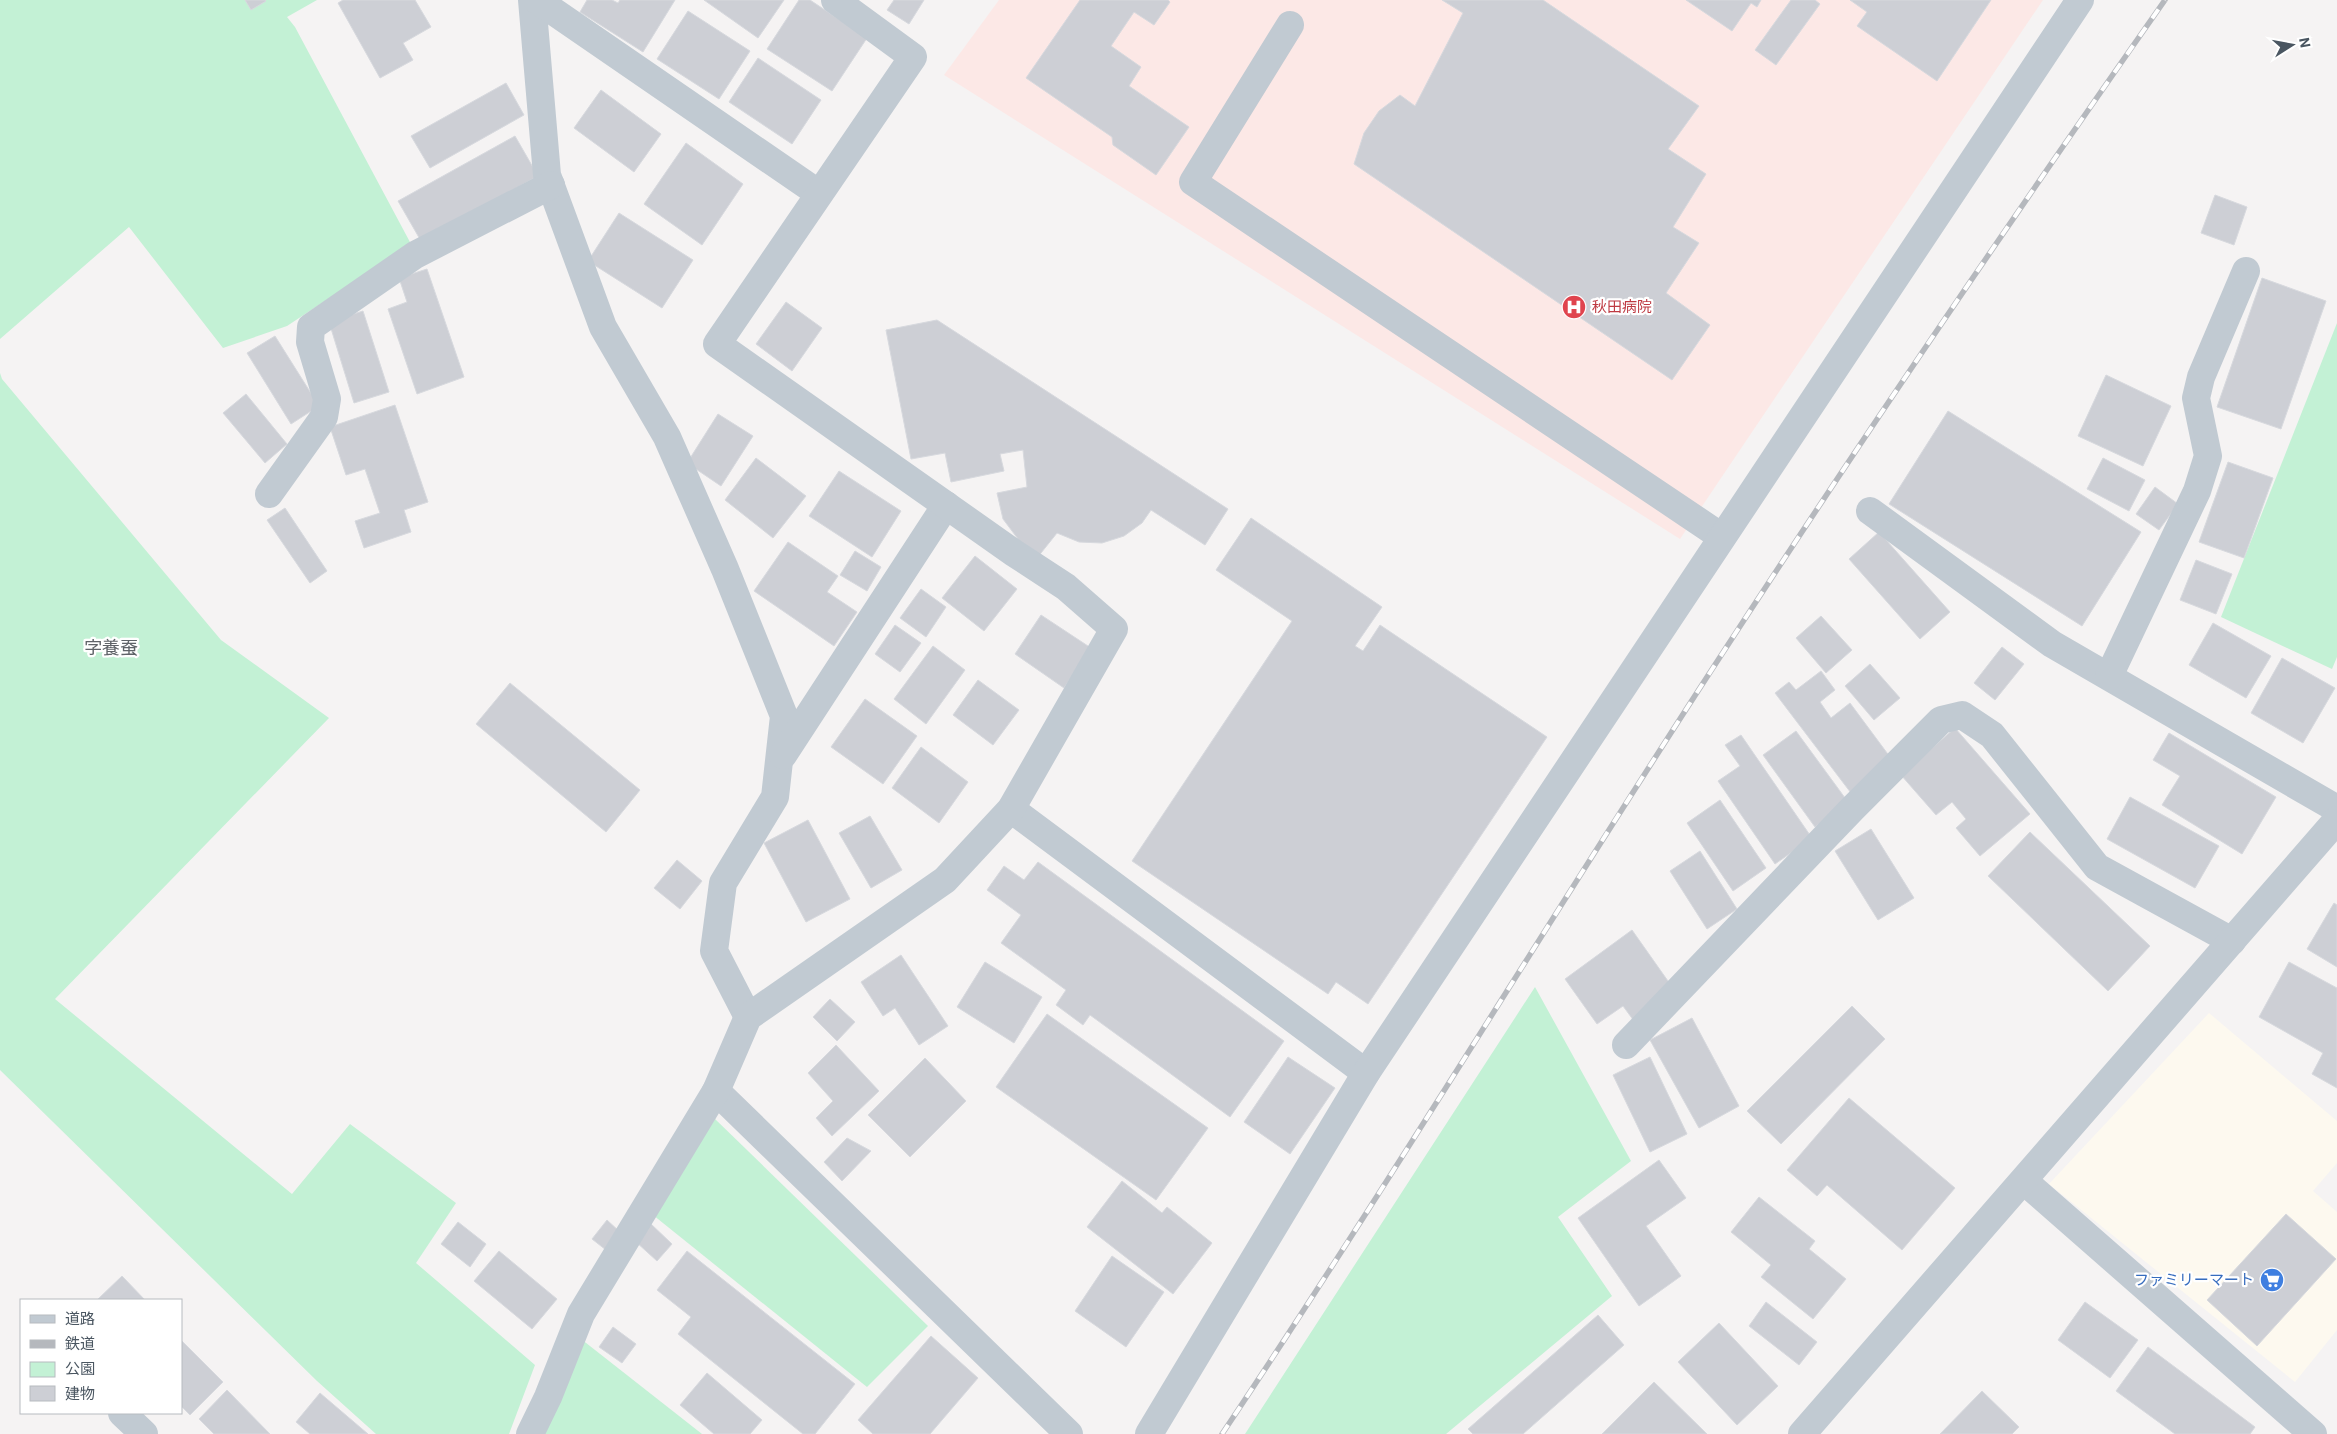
<svg xmlns="http://www.w3.org/2000/svg" width="2337" height="1434" viewBox="0 0 2337 1434" font-family="Roboto,'Noto Sans JP',sans-serif">
<style>
.commercial{fill:#fdf9ef}
.medical{fill:#fce8e6}
.green{fill:#c3f1d5}
.building{fill:#cdcfd5;stroke:#d7d9de}
.lines{fill:none;stroke-linecap:round;stroke-linejoin:round}
.minor{stroke:#c1cad2;stroke-width:28}
.rail-casing{stroke:#b5b8bd;stroke-width:5.5}
.rail{stroke:#fff;stroke-width:4;stroke-dasharray:11;stroke-linecap:butt}
.labels{text-anchor:middle;stroke-width:4.5;stroke-linejoin:round;paint-order:stroke}
.health-label{font-size:15px;fill:#be3a42;stroke:#fff;text-anchor:start}
.shop-label{font-size:15px;fill:#366cbe;stroke:#fff;text-anchor:end}
.quarter-label{font-size:18px;fill:#5f6368;stroke:#fff}
</style>
<rect width="100%" height="100%" fill="#f5f3f3"/>
<!-- commercial -->
<path class="commercial" d="M2209,1013L2337,1121V1163L2313,1191L2337,1212V1330L2295,1382L2049,1184Z"/>
<!-- medical -->
<path class="medical" d="M999,0H2043L1680,539L944,75Z"/>
<!-- green -->
<g class="green">
<path d="M0,0H317L287,17L295,27L411,244L287,326L223,348L129,227L0,339Z"/>
<path d="M2337,323V657L2332,669L2221,617Z"/>
<path d="M0,373L2,379L221,640L329,718L55,999L292,1194L350,1124L456,1203L416,1263L535,1365L509,1434H376L317,1381L0,1070Z"/>
<path d="M1535,987L1631,1161L1558,1217L1612,1296L1446,1434H1245Z"/>
<path d="M715,1119L928,1326L867,1387L653,1215Z"/>
<path d="M581,1339L702,1434H539Z"/>
</g>
<!-- building -->
<g class="building">
<path d="M245,0H265L266,1L251,10Z"/>
<path d="M343,0H415L431,27L403,43L413,60L380,78L338,3Z"/>
<path d="M587,0H612L618,3L620,0H675L643,52L580,12Z"/>
<path d="M704,0H784L758,38Z"/>
<path d="M799,0H810L867,38L832,91L767,49Z"/>
<path d="M894,0H924L909,24L887,10Z"/>
<path d="M1080,0H1168L1170,2L1154,25L1134,12L1111,46L1141,67L1129,86L1189,127L1156,175L1113,145L1112,137L1026,78Z"/>
<path d="M1442,0H1543L1699,106L1668,149L1706,174L1673,227L1699,243L1666,293L1710,325L1672,380L1354,164L1364,133L1379,111L1400,95L1415,106L1463,13Z"/>
<path d="M1686,0H1761L1757,7L1751,3L1732,31Z"/>
<path d="M1791,0H1815L1820,4L1776,65L1755,50Z"/>
<path d="M1850,0H1991L1937,81L1857,26L1867,12Z"/>
<path d="M688,11L750,51L719,99L657,59Z"/>
<path d="M758,58L821,100L792,144L729,102Z"/>
<path d="M506,83L524,115L430,168L411,136Z"/>
<path d="M601,90L661,134L634,172L574,128Z"/>
<path d="M515,136L538,176L421,241L398,201Z"/>
<path d="M686,143L743,184L702,245L644,204Z"/>
<path d="M2215,195L2247,207L2234,245L2201,233Z"/>
<path d="M619,213L693,260L662,308L588,261Z"/>
<path d="M427,269L464,377L417,394L388,309L407,302L399,278Z"/>
<path d="M2262,278L2326,301L2281,429L2217,407Z"/>
<path d="M786,302L822,328L792,371L756,344Z"/>
<path d="M363,311L389,392L354,403L329,322Z"/>
<path d="M937,320L1228,509L1205,545L1151,510L1142,523L1124,536L1102,543L1079,542L1057,533L1037,558L1024,547L1003,519L997,493L1027,487L1023,450L1000,454L1004,471L951,482L945,453L911,459L886,330Z"/>
<path d="M275,336L319,406L291,424L247,353Z"/>
<path d="M2106,375L2171,406L2143,466L2078,436Z"/>
<path d="M246,394L287,444L265,463L223,413Z"/>
<path d="M395,405L428,502L404,510L411,532L364,548L355,521L380,513L365,469L346,475L330,427Z"/>
<path d="M1948,411L2141,532L2082,626L1889,504Z"/>
<path d="M718,414L753,436L721,486L687,463Z"/>
<path d="M756,458L806,496L773,538L725,500Z"/>
<path d="M2103,458L2145,480L2129,511L2087,489Z"/>
<path d="M2228,462L2273,478L2244,558L2199,542Z"/>
<path d="M839,471L901,511L872,557L809,516Z"/>
<path d="M2155,487L2178,504L2159,530L2136,514Z"/>
<path d="M285,508L327,571L310,583L267,520Z"/>
<path d="M1251,518L1382,607L1355,646L1363,651L1380,625L1547,737L1368,1004L1336,982L1328,994L1132,861L1292,621L1216,570Z"/>
<path d="M1879,532L1950,612L1920,639L1849,559Z"/>
<path d="M788,542L838,576L827,592L857,612L834,646L754,591Z"/>
<path d="M855,551L881,567L867,591L840,575Z"/>
<path d="M975,556L1017,589L984,631L942,598Z"/>
<path d="M2196,560L2232,574L2216,614L2180,600Z"/>
<path d="M921,589L946,607L926,637L900,618Z"/>
<path d="M1041,615L1091,648L1064,688L1015,654Z"/>
<path d="M1821,616L1852,650L1826,673L1796,638Z"/>
<path d="M2213,623L2271,656L2246,698L2189,665Z"/>
<path d="M895,625L921,643L900,672L875,654Z"/>
<path d="M933,646L965,670L926,724L894,699Z"/>
<path d="M2002,647L2024,664L1995,700L1974,683Z"/>
<path d="M2282,658L2335,688L2303,743L2251,713Z"/>
<path d="M1870,664L1900,698L1874,720L1845,686Z"/>
<path d="M1821,671L1835,690L1820,702L1831,718L1850,703L1893,761L1851,793L1775,693L1789,682L1796,690Z"/>
<path d="M978,680L1019,710L993,745L953,715Z"/>
<path d="M510,683L640,790L606,832L476,724Z"/>
<path d="M865,699L917,736L883,784L831,747Z"/>
<path d="M1955,728L2030,814L1980,856L1956,828L1966,819L1952,802L1936,815L1901,775Z"/>
<path d="M1796,731L1848,802L1815,827L1763,755Z"/>
<path d="M2169,733L2276,797L2242,854L2162,805L2180,776L2153,760Z"/>
<path d="M1741,735L1812,838L1775,864L1718,781L1740,766L1725,745Z"/>
<path d="M921,747L968,782L939,823L892,788Z"/>
<path d="M2130,797L2219,846L2195,888L2107,839Z"/>
<path d="M1720,800L1766,868L1733,891L1687,823Z"/>
<path d="M870,816L902,870L871,888L839,833Z"/>
<path d="M808,820L850,899L806,922L764,843Z"/>
<path d="M1871,829L1914,898L1878,920L1835,851Z"/>
<path d="M2030,832L2150,946L2108,991L1988,876Z"/>
<path d="M1700,851L1737,909L1707,929L1670,871Z"/>
<path d="M677,860L702,881L680,909L654,888Z"/>
<path d="M1038,862L1284,1041L1230,1117L1090,1015L1083,1025L1056,1005L1066,990L1001,943L1021,915L987,890L1004,866L1024,880Z"/>
<path d="M2334,903L2337,905V967L2307,949Z"/>
<path d="M1632,930L1675,991L1634,1021L1623,1006L1597,1024L1565,979Z"/>
<path d="M901,955L948,1026L919,1045L895,1008L883,1016L861,982Z"/>
<path d="M985,962L1042,997L1014,1043L957,1007Z"/>
<path d="M2289,962L2337,988V1088L2312,1074L2323,1053L2259,1017Z"/>
<path d="M830,999L855,1022L837,1041L813,1017Z"/>
<path d="M1852,1006L1885,1039L1781,1144L1747,1111Z"/>
<path d="M1047,1014L1208,1128L1156,1200L996,1087Z"/>
<path d="M1692,1018L1739,1106L1699,1128L1650,1040Z"/>
<path d="M836,1045L879,1091L832,1136L816,1118L833,1101L808,1073Z"/>
<path d="M1288,1057L1335,1088L1290,1154L1244,1122Z"/>
<path d="M1650,1057L1687,1134L1650,1152L1613,1075Z"/>
<path d="M925,1058L966,1101L910,1157L868,1115Z"/>
<path d="M1849,1098L1955,1188L1902,1250L1827,1185L1817,1196L1787,1170Z"/>
<path d="M847,1138L871,1151L842,1181L824,1162Z"/>
<path d="M1659,1160L1686,1198L1646,1226L1681,1276L1639,1306L1578,1218Z"/>
<path d="M1122,1181L1162,1213L1167,1207L1212,1243L1173,1294L1087,1227Z"/>
<path d="M1759,1197L1815,1241L1809,1249L1846,1279L1813,1319L1761,1277L1771,1265L1731,1232Z"/>
<path d="M2286,1214L2336,1259L2257,1346L2207,1300Z"/>
<path d="M607,1220L620,1232L606,1250L592,1239Z"/>
<path d="M458,1222L486,1244L470,1267L441,1244Z"/>
<path d="M651,1224L672,1244L657,1261L635,1241Z"/>
<path d="M499,1251L557,1299L532,1329L474,1281Z"/>
<path d="M687,1251L855,1384L815,1434H803L678,1334L691,1317L657,1290Z"/>
<path d="M1112,1256L1164,1292L1126,1347L1075,1311Z"/>
<path d="M122,1276L145,1300H97Z"/>
<path d="M1766,1302L1817,1342L1799,1365L1749,1326Z"/>
<path d="M2085,1302L2138,1340L2110,1378L2058,1340Z"/>
<path d="M1598,1315L1624,1345L1523,1434H1473L1468,1429Z"/>
<path d="M1719,1323L1778,1386L1737,1425L1678,1362Z"/>
<path d="M613,1327L636,1344L622,1363L599,1347Z"/>
<path d="M931,1336L978,1378L930,1434H873L858,1420Z"/>
<path d="M181,1340L223,1382L190,1415L181,1406Z"/>
<path d="M2148,1347L2255,1427L2250,1434H2175L2116,1391Z"/>
<path d="M707,1373L762,1420L750,1434H714L680,1405Z"/>
<path d="M1654,1382L1707,1434H1602Z"/>
<path d="M227,1390L270,1434H214L199,1419Z"/>
<path d="M1982,1391L2019,1427L2012,1434H1940Z"/>
<path d="M320,1393L368,1434H310L296,1422Z"/>
</g>
<g class="lines">
<!-- minor -->
<g class="minor">
<path d="M532,0L547,175L603,327L667,437L725,569L784,716L775,797L723,883L714,951L748,1017"/>
<path d="M537,0L818,193"/>
<path d="M1290,25L1193,182L1722,537"/>
<path d="M269,494L324,417L327,399L310,342L311,327L415,255L551,185"/>
<path d="M1870,511L2052,644L2337,809"/>
<path d="M2109,676L2197,491L2208,456L2196,398L2201,377L2246,271"/>
<path d="M783,755L946,505"/>
<path d="M1011,809L1366,1073"/>
<path d="M1626,1045L1853,808L1941,720L1962,715L1992,735L2097,867L2232,941"/>
<path d="M716,1091L1069,1434"/>
<path d="M2024,1181L2313,1434"/>
<path d="M122,1413L144,1434"/>
<path d="M530,1434L548,1397L581,1314L716,1091L748,1017L945,880L1011,809L1114,629L1066,587L1014,553L717,344L913,57L835,0"/>
<path d="M1149,1434L1366,1073L2080,0"/>
<path d="M1802,1434L2337,820"/>
</g>
<!-- rail casing -->
<g class="rail-casing">
<path id="rail" d="M1222,1434C1393,1178 1552,915 1720,657C1864,435 2013,217 2165,0"/>
</g>
<!-- rail -->
<use href="#rail" class="rail"/>
</g>
<!-- icons -->
<defs>
<g id="hospital-disc" transform="scale(1.25)"><circle r="9.5" fill="#e0444e" stroke="#fff"/><path d="M-5-5h3v3.5h4V-5h3V5h-3V1.5h-4V5h-3Z" fill="#fff"/></g>
<g id="supermarket-disc" transform="scale(1.25)"><circle r="9.5" fill="#3f7fe0" stroke="#fff"/><path d="M-6-5.5h2.5l.6 2H6L4.5 2H-2.5L-4.4-4H-6ZM-1.5 3.2a1.3 1.3 0 1 0 .1 0ZM3 3.2a1.3 1.3 0 1 0 .1 0Z" fill="#fff"/></g>
</defs>
<g fill-rule="evenodd">
<use href="#hospital-disc" x="1574" y="307"/>
<use href="#supermarket-disc" x="2272" y="1280"/>
</g>
<g class="labels">
<!-- health labels -->
<g class="health-label">
<text x="1592" y="312">秋田病院</text>
</g>
<!-- shop labels -->
<g class="shop-label">
<text x="2254" y="1285">ファミリーマート</text>
</g>
<!-- quarter labels -->
<g class="quarter-label">
<text x="111" y="654">字養蚕</text>
</g>
</g>
<!-- legend -->
<rect x="20" y="1299" width="162" height="115" fill="#ffffff" stroke="#b7bbc0"/>
<rect x="30" y="1315" width="25" height="8" fill="#c1cad2" stroke="#b7bbc0"/>
<text x="65" y="1324" font-size="15" fill="#4a5661">道路</text>
<rect x="30" y="1340" width="25" height="8" fill="#b5b8bd" stroke="#b7bbc0"/>
<text x="65" y="1349" font-size="15" fill="#4a5661">鉄道</text>
<rect x="30" y="1362" width="25" height="15" fill="#c3f1d5" stroke="#b7bbc0"/>
<text x="65" y="1374" font-size="15" fill="#4a5661">公園</text>
<rect x="30" y="1386" width="25" height="15" fill="#cdcfd5" stroke="#b7bbc0"/>
<text x="65" y="1399" font-size="15" fill="#4a5661">建物</text>
<!-- north arrow -->
<g transform="translate(2292 45) rotate(79)" stroke="#ffffff" stroke-width="4" paint-order="stroke">
<path d="M0-4L9 19L0 12L-9 19Z" fill="#4a5661"/>
<text y="-8" font-size="14" font-weight="bold" text-anchor="middle" fill="#4a5661">N</text>
</g>
</svg>
